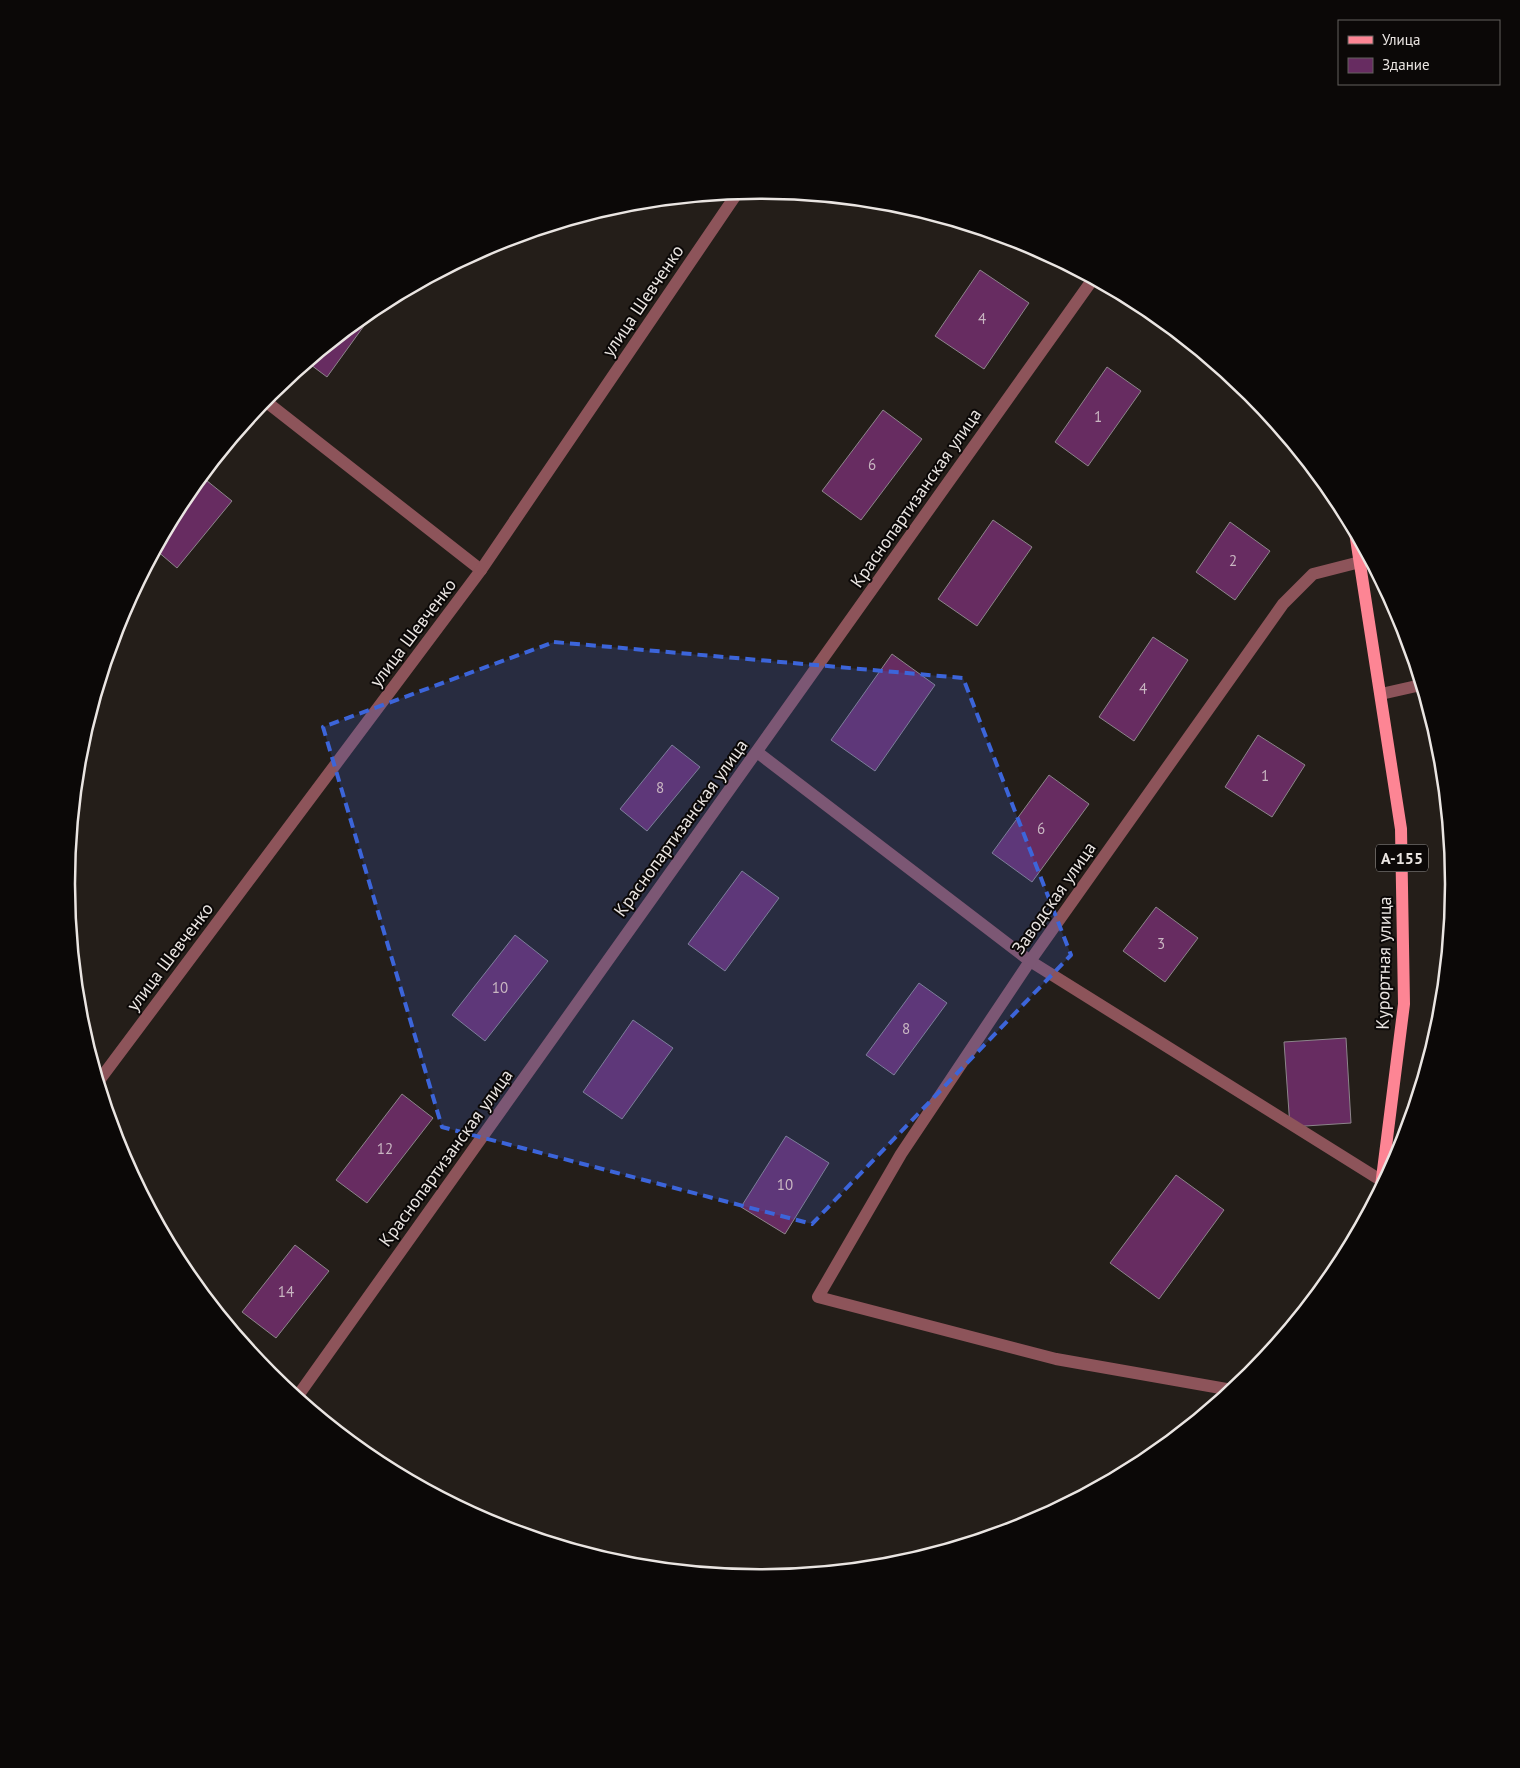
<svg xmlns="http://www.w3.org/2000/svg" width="1520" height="1768" viewBox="0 0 1520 1768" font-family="'PT Sans',sans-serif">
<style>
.building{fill:#672c61;stroke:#8d858b}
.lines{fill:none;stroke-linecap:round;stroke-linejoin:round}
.minor{stroke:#8d545a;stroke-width:12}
.major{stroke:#fd8594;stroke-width:12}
.marked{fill:#3c65da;fill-opacity:0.2;stroke:#3c65da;stroke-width:4;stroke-dasharray:10 6;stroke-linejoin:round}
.labels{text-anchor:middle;stroke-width:4;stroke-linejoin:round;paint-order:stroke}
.number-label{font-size:15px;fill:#c9b7c2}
.shield{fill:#0b0807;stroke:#a7a3a0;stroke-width:1}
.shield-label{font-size:16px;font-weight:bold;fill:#eae5e2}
.street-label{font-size:18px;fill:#eae5e2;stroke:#0b0807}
.rim{fill:none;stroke:#eae5e2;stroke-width:2.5}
</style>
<rect width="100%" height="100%" fill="#241e19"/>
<!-- building -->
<g class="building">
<path d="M980,270L1029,303L984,369L935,336Z"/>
<path d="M361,318L366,323L327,377L307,362Z"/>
<path d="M1107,367L1141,391L1088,466L1055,442Z"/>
<path d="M883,410L922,439L861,520L822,491Z"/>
<path d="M201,476L232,501L177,568L156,550L183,498Z"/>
<path d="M993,520L1032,547L977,626L938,599Z"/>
<path d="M1230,522L1270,551L1235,600L1196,572Z"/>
<path d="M1153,637L1188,660L1134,741L1099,717Z"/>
<path d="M111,646L116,650L106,662Z"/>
<path d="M892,654L935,685L875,771L831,740Z"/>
<path d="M1258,735L1305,765L1272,817L1225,787Z"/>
<path d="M672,745L700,767L647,831L620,809Z"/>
<path d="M1049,775L1089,804L1032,882L992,853Z"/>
<path d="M742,871L779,898L725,971L688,944Z"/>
<path d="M1156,907L1198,938L1165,982L1123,951Z"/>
<path d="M515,935L548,961L485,1041L452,1015Z"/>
<path d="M919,983L947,1003L894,1075L866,1055Z"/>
<path d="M633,1020L673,1048L622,1119L583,1092Z"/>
<path d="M1346,1038L1351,1123L1290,1127L1284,1042Z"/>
<path d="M402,1094L433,1118L367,1203L336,1180Z"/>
<path d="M786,1136L829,1163L785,1234L741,1207Z"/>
<path d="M1176,1175L1224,1210L1159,1299L1110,1263Z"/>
<path d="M295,1245L329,1271L276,1338L242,1312Z"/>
</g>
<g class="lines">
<!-- minor -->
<g class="minor">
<path d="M264,400L481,570"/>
<path d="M1381,694L1421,685"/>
<path d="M757,752L1030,961L1382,1181"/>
<path d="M98,1082L481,570L738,192"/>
<path d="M1232,1390L1056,1359L818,1297L901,1154L1030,961L1283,604L1313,574L1360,562"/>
<path d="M297,1397L1093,279"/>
</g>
<!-- major -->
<path class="major" d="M1355,532L1401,829L1404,1004L1381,1186"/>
</g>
<!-- marked area -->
<path class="marked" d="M554,642L963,678L1071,955L812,1224L442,1127L323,727Z"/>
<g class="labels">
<!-- number labels -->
<g class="number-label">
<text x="982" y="324">4</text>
<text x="1098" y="422">1</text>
<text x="872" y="470">6</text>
<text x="1233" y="566">2</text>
<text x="1143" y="694">4</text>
<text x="1265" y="781">1</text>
<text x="660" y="793">8</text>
<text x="1041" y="834">6</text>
<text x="1161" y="949">3</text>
<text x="500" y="993">10</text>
<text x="906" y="1034">8</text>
<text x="385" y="1154">12</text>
<text x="785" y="1190">10</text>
<text x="286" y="1297">14</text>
</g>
<!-- shield labels -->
<rect class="shield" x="1376" y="844.5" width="52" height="27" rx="4"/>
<g class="shield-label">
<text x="1402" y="864">А-155</text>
</g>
<!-- street labels -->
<g class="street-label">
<text transform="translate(643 301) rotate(-56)" y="6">улица Шевченко</text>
<text transform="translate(916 498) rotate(-55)" y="6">Краснопартизанская улица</text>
<text transform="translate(413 633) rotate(-53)" y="6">улица Шевченко</text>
<text transform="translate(681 828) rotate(-54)" y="6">Краснопартизанская улица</text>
<text transform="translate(1054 898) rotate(-55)" y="6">Заводская улица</text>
<text transform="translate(170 957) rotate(-53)" y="6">улица Шевченко</text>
<text transform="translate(1384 963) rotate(-89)" y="6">Курортная улица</text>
<text transform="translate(446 1158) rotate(-54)" y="6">Краснопартизанская улица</text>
</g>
</g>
<!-- crop -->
<path d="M0 0H1520V1768H0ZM75 884a685 685 0 1 1 1370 0a685 685 0 1 1-1370 0Z" fill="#0b0807" fill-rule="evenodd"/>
<path class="rim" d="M75 884a685 685 0 1 1 1370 0a685 685 0 1 1-1370 0Z"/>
<!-- legend -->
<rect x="1338" y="20" width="162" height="65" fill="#0b0807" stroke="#64605f"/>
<rect x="1348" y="36" width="25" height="8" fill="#fd8594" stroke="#64605f"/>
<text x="1382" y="45" font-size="15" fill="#eae5e2">Улица</text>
<rect x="1348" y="58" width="25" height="15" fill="#672c61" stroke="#64605f"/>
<text x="1382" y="70" font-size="15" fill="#eae5e2">Здание</text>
</svg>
